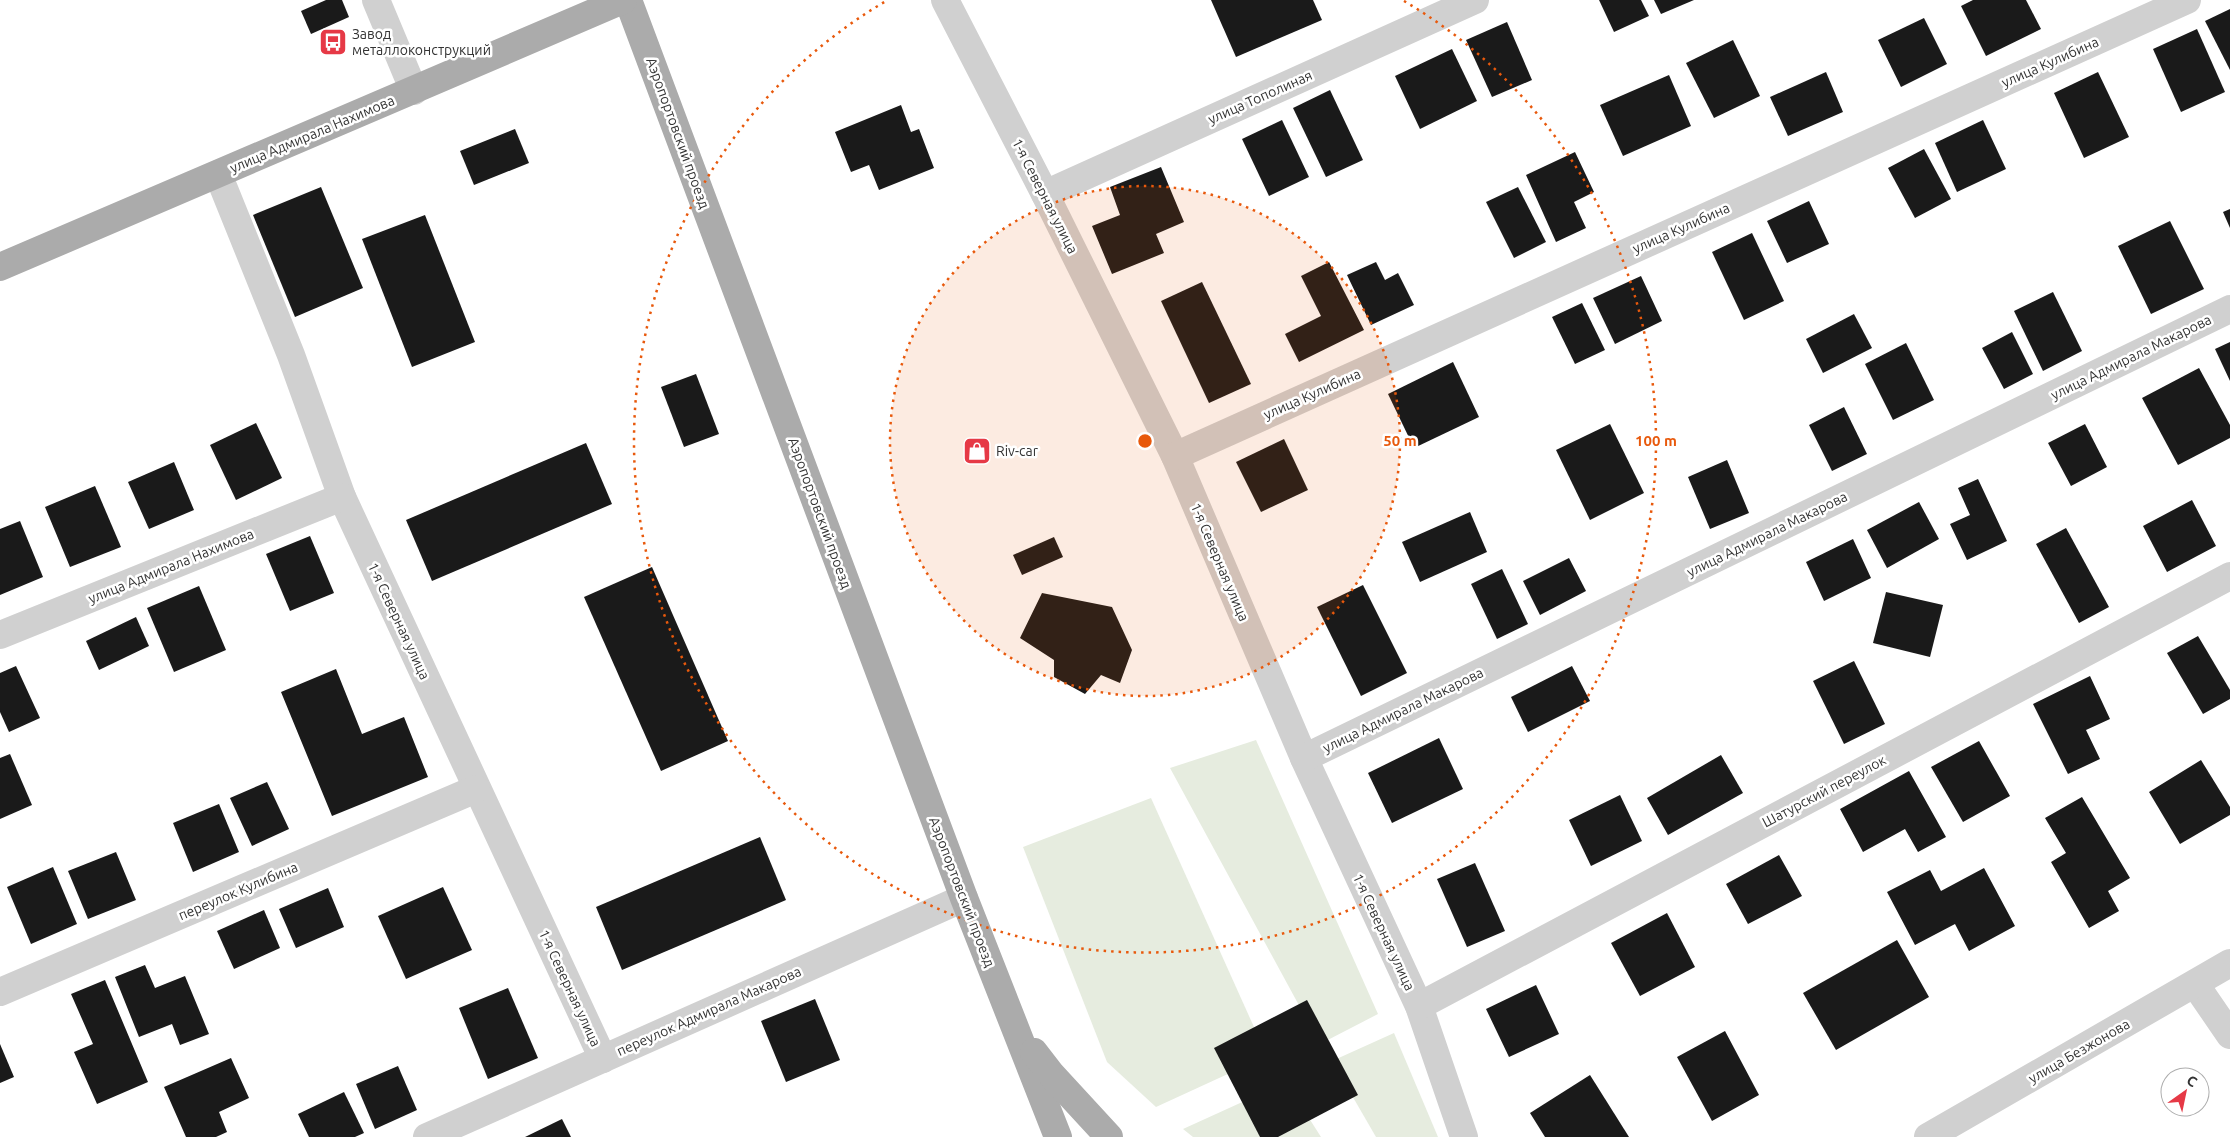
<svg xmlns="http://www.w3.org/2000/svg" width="2230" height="1137" viewBox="0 0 2230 1137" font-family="Ubuntu,sans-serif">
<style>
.green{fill:#e6ecdf}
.building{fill:#1a1a1a}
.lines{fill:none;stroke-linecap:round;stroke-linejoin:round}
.minor{stroke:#d0d0d0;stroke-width:28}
.major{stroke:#ababab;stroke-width:28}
.ring{fill:none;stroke:#e8590c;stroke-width:2.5;stroke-dasharray:2.5 5}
.labels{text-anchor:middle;stroke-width:5;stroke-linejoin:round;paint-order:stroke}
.poi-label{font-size:14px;fill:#333;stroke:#fff;text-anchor:start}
.street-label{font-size:14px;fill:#333;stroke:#fff}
.centre{fill:#e8590c;stroke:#fff;stroke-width:2.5}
.ring-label{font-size:15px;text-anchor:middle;font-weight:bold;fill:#e8590c;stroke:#fff;stroke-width:5;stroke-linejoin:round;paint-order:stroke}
</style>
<rect width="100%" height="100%" fill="#fff"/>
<!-- green -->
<g class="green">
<path d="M1256,740L1378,1014L1320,1044L1170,768Z"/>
<path d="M1151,798L1267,1056L1156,1107L1107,1062L1023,847Z"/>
<path d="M1394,1033L1438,1137H1376L1332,1061Z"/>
<path d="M1286,1082L1321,1137H1193L1183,1129Z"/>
</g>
<!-- building -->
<g class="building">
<path d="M326,0H342L349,17L311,34L301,11Z"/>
<path d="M1211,0H1313L1322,20L1236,57Z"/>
<path d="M1599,0H1641L1649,16L1614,32Z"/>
<path d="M1654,0H1694L1661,14Z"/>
<path d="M1973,0H2026L2041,29L1986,56L1961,6Z"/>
<path d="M2230,9V70L2205,21Z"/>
<path d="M1924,18L1947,64L1901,87L1878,40Z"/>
<path d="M1507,22L1532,80L1492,97L1466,40Z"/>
<path d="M2197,29L2225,92L2181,112L2153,49Z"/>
<path d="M1733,40L1760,96L1714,118L1686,63Z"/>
<path d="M1452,49L1477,101L1420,129L1395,76Z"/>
<path d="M1826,72L1843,112L1788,136L1770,97Z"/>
<path d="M2098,72L2129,137L2084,158L2054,93Z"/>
<path d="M1669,75L1691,126L1623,156L1600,105Z"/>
<path d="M1330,90L1363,160L1326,177L1293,108Z"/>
<path d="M901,105L911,132L919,129L934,168L879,190L869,165L851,172L835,132Z"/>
<path d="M1282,120L1309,177L1269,196L1242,139Z"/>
<path d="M1983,120L2006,169L1957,192L1935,143Z"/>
<path d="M515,129L529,163L474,185L460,151Z"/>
<path d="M1924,149L1951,199L1915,218L1888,168Z"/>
<path d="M1575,152L1594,192L1574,202L1586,228L1556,242L1526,175Z"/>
<path d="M1161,167L1184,222L1156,234L1164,253L1112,274L1092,226L1120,215L1110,187Z"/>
<path d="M321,187L363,288L295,317L253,215Z"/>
<path d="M1518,187L1546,242L1514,258L1486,202Z"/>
<path d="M1809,201L1829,244L1787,263L1767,221Z"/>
<path d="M2230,209V228L2223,212Z"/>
<path d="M425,215L475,342L412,367L362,239Z"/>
<path d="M2170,221L2204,289L2151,314L2118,246Z"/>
<path d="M1752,233L1784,301L1744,320L1712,252Z"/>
<path d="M1329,262L1364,330L1299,362L1285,334L1321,316L1301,276Z"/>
<path d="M1376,262L1385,280L1398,273L1414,305L1371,325L1347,275Z"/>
<path d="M1641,276L1662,321L1615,344L1593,298Z"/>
<path d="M1202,282L1251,384L1209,403L1161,301Z"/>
<path d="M2053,292L2082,351L2043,371L2014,311Z"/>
<path d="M1582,303L1605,350L1575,364L1552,317Z"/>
<path d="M1854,314L1872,348L1823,373L1806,339Z"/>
<path d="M2012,332L2033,374L2004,389L1982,348Z"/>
<path d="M2230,342V381L2215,349Z"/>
<path d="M1906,343L1934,400L1893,420L1865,364Z"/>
<path d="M1453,362L1479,417L1414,448L1388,394Z"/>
<path d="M2199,368L2230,425V438L2178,465L2142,398Z"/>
<path d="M696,374L719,434L684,447L661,387Z"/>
<path d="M1844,407L1867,454L1832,471L1809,425Z"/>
<path d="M256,423L282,478L236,500L210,445Z"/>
<path d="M1610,424L1644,493L1590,520L1556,450Z"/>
<path d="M2085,424L2107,467L2071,486L2048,443Z"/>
<path d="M1284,439L1308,490L1261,512L1236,462Z"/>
<path d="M586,443L612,504L432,581L406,520Z"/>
<path d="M1727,460L1749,513L1710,529L1688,477Z"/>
<path d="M174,462L194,510L149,529L128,482Z"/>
<path d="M1978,479L2007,541L1967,560L1950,524L1970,515L1958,488Z"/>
<path d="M95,486L121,547L70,567L45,507Z"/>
<path d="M2192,500L2216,546L2167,572L2143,526Z"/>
<path d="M1919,502L1939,539L1887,568L1867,530Z"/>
<path d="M1470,512L1487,552L1420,582L1402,542Z"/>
<path d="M20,521L43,577L0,595V529Z"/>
<path d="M2066,528L2109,607L2079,623L2036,544Z"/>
<path d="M310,536L334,593L290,611L266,554Z"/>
<path d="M1054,537L1063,557L1022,575L1013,555Z"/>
<path d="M1853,539L1871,578L1824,601L1806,562Z"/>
<path d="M1569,558L1586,591L1540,615L1523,581Z"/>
<path d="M652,567L728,741L661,771L584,597Z"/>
<path d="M1502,569L1528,624L1497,639L1471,584Z"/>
<path d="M1363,585L1407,673L1361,696L1317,607Z"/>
<path d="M199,586L226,650L174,672L147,608Z"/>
<path d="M1886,592L1943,605L1930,657L1873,643Z"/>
<path d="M1042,593L1112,607L1132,650L1120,683L1101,675L1085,694L1054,677V660L1020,638Z"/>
<path d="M136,617L149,646L99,670L86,641Z"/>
<path d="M2198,636L2230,690V699L2203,714L2167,653Z"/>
<path d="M1854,661L1885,724L1844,744L1813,681Z"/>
<path d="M16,666L40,718L9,732L0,712V673Z"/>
<path d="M1572,666L1590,701L1528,732L1511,697Z"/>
<path d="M336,669L362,734L404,717L428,777L332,816L281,692Z"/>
<path d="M2090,676L2110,719L2086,730L2100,759L2068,774L2033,704Z"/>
<path d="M1439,738L1463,789L1392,823L1368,773Z"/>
<path d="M1979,741L2010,796L1963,822L1931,767Z"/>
<path d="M10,754L32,805L0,819V758Z"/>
<path d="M1721,755L1743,793L1668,835L1647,798Z"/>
<path d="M2201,760L2230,807V815L2180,844L2149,792Z"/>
<path d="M1909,771L1946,837L1918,852L1905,829L1863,852L1840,809Z"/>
<path d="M267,782L289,829L252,846L230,798Z"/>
<path d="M1620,795L1642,841L1591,866L1569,820Z"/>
<path d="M2082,797L2130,878L2108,891L2119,911L2089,928L2051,862L2066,853L2045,818Z"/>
<path d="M219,804L239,852L193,872L173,823Z"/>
<path d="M760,837L786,900L622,970L596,907Z"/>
<path d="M116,852L136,900L88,919L68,871Z"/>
<path d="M1779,855L1802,896L1748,924L1726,884Z"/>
<path d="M1475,863L1505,931L1467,947L1437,879Z"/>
<path d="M53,867L77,924L31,944L7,887Z"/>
<path d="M1984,868L2015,926L1969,951L1955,924L1915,945L1887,892L1930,870L1941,891Z"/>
<path d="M443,887L472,950L406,979L378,916Z"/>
<path d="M328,888L344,927L296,948L279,909Z"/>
<path d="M264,910L280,948L234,969L217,931Z"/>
<path d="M1667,913L1695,967L1640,996L1611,943Z"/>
<path d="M1897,940L1929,997L1836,1050L1803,993Z"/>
<path d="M145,965L155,988L185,976L209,1034L180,1045L172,1024L139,1037L115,977Z"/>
<path d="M105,980L148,1082L97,1104L74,1052L93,1044L71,994Z"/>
<path d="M1536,985L1559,1034L1509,1057L1486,1009Z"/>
<path d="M508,988L538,1058L488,1079L459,1008Z"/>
<path d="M815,999L840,1060L786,1082L761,1021Z"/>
<path d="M1307,1000L1358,1095L1278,1137H1260L1214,1048Z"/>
<path d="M1725,1031L1759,1095L1712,1121L1677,1057Z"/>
<path d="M0,1044L14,1077L0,1083Z"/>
<path d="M231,1058L249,1098L219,1112L227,1132L216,1137H186L164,1087Z"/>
<path d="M398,1066L417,1110L375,1129L356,1084Z"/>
<path d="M1590,1075L1629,1137H1545L1530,1113Z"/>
<path d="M344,1092L364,1133L355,1137H309L298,1114Z"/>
<path d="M562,1119L571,1137H525Z"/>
</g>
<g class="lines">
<!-- minor -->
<g class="minor">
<path d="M376,0L414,91"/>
<path d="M945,0L1045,194L1175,456L1304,758L1419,1006L1464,1137"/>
<path d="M218,174L291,355L342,497L603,1059"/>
<path d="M1045,194L1475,0"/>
<path d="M1175,456L2187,0"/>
<path d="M0,635L342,497"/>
<path d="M1304,758L2230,309"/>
<path d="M2195,984L2230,1035"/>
<path d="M0,992L476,789"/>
<path d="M1419,1006L2230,576"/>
<path d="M427,1137L964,898"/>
<path d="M1928,1137L2230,963"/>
</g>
<!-- major -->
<g class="major">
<path d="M628,0L964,898L1058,1137"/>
<path d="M0,267L623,0"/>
<path d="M1034,1052L1051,1074L1109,1137"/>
</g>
</g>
<!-- distance rings -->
<circle cx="1145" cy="441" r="255" fill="#e8590c" fill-opacity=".12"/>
<g class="ring">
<circle cx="1145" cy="441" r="255"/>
<path d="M1404 1A511 511 0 1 1 886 1"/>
</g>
<!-- icons -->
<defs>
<g id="bus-square" transform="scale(1.4375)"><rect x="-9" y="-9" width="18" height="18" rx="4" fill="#e63946" stroke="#fff"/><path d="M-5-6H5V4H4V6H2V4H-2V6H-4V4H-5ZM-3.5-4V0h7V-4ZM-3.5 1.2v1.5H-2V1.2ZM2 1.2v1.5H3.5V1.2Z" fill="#fff"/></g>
<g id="shop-square" transform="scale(1.4375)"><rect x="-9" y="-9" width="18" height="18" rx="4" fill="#e63946" stroke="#fff"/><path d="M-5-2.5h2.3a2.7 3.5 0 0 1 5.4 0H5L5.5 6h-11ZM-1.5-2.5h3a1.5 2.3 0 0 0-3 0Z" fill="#fff"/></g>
</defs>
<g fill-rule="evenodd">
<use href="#bus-square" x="333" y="42"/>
<use href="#shop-square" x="977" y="451"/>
</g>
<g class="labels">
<!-- poi labels -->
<g class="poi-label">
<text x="352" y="39">Завод<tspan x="352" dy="16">металлоконструкций</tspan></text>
<text x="996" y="456">Riv-car</text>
</g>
<!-- street labels -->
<g class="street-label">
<text transform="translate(2050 62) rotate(-24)" y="5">улица Кулибина</text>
<text transform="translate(1260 97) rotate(-24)" y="5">улица Тополиная</text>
<text transform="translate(678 133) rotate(70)" y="5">Аэропортовский проезд</text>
<text transform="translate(312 134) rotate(-23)" y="5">улица Адмирала Нахимова</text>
<text transform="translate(1045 196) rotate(63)" y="5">1-я Северная улица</text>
<text transform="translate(1681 228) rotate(-24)" y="5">улица Кулибина</text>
<text transform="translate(2131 357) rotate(-26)" y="5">улица Адмирала Макарова</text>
<text transform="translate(1312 394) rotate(-24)" y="5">улица Кулибина</text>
<text transform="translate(820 513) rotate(70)" y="5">Аэропортовский проезд</text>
<text transform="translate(1767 534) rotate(-26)" y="5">улица Адмирала Макарова</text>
<text transform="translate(1220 562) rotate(67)" y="5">1-я Северная улица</text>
<text transform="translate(171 566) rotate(-22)" y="5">улица Адмирала Нахимова</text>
<text transform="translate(399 621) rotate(65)" y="5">1-я Северная улица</text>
<text transform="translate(1403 710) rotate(-26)" y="5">улица Адмирала Макарова</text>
<text transform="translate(1824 791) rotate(-28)" y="5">Шатурский переулок</text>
<text transform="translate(238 891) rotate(-23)" y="5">переулок Кулибина</text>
<text transform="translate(962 892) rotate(69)" y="5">Аэропортовский проезд</text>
<text transform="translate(1384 932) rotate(65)" y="5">1-я Северная улица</text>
<text transform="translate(570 988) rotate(65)" y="5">1-я Северная улица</text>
<text transform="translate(709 1011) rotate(-24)" y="5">переулок Адмирала Макарова</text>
<text transform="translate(2079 1051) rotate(-30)" y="5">улица Безжонова</text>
</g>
</g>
<circle cx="1145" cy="441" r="8" class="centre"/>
<g class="ring-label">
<text x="1400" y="446">50 m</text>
<text x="1656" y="446">100 m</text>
</g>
<!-- north arrow -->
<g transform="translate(2185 1092) rotate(33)"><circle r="24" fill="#ffffff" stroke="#adadad"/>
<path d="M0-4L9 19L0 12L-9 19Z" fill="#e63946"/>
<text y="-8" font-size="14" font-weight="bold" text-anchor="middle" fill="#333333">С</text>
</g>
</svg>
